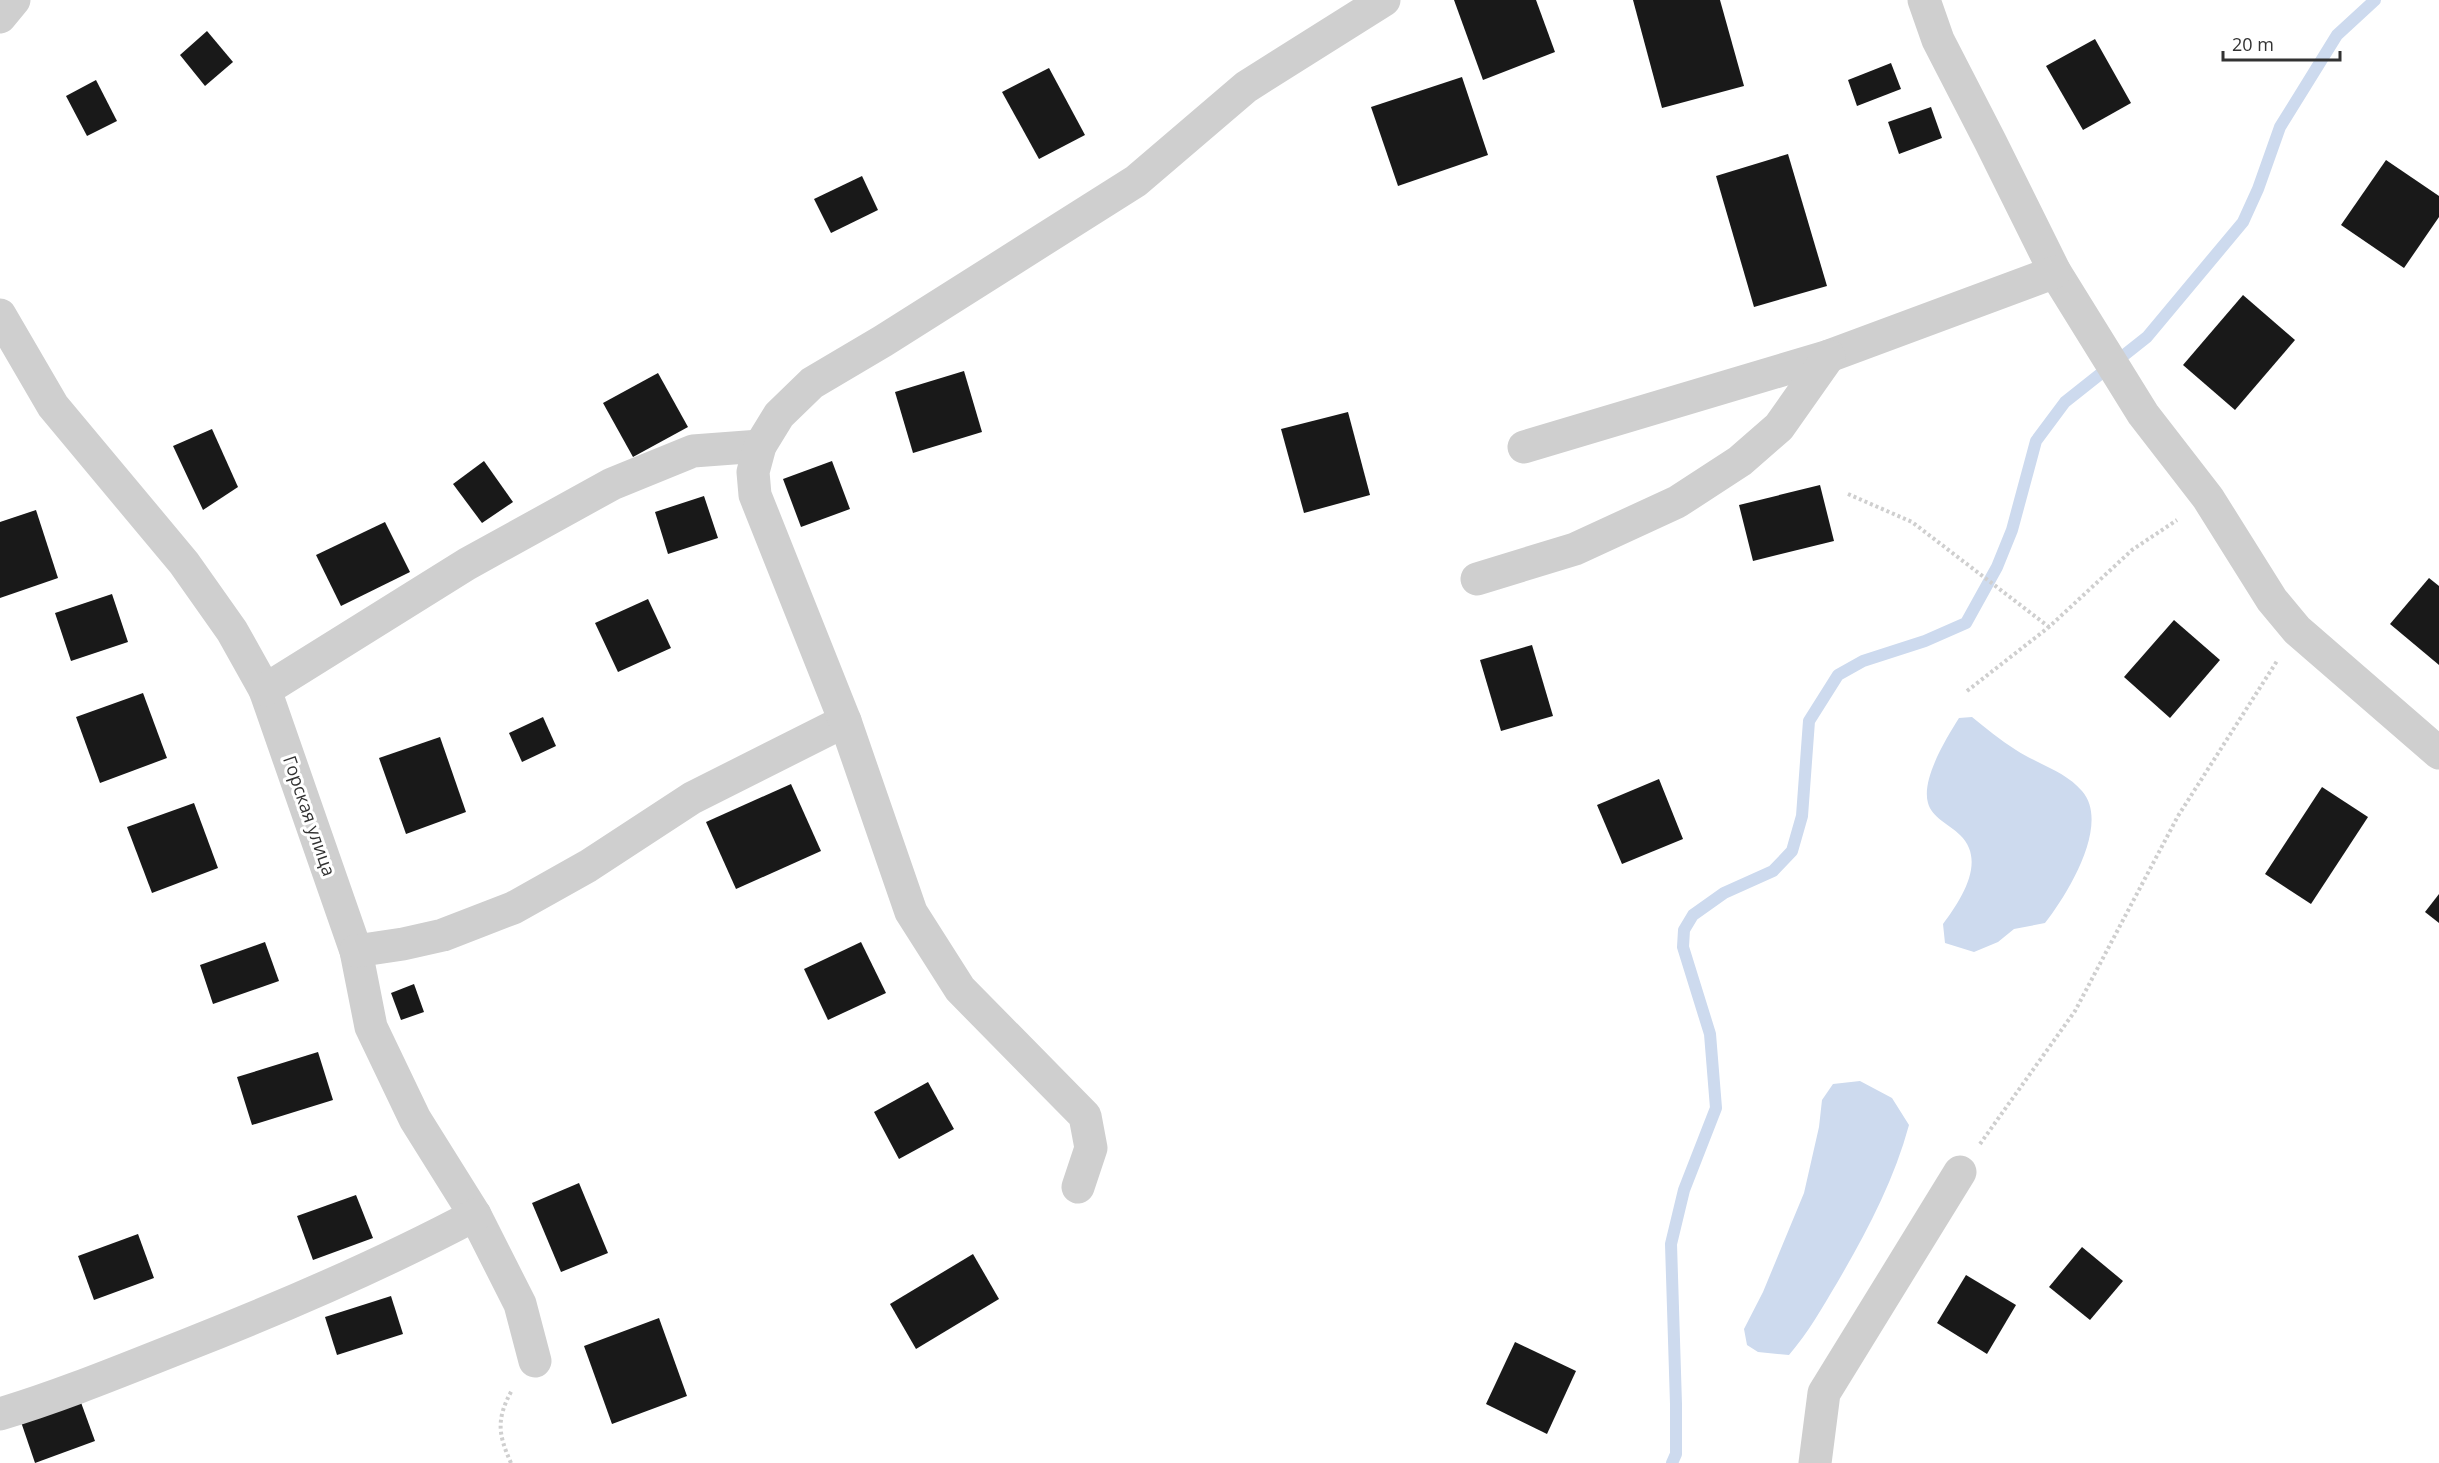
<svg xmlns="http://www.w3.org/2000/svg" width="2439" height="1463" viewBox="0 0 2439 1463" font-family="'Open Sans',sans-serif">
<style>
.water{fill:#cddaee}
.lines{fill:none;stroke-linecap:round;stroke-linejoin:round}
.stream{stroke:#cddaee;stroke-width:12}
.building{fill:#191919}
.path{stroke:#cfcfcf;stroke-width:4;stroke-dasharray:3 3;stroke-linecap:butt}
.minor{stroke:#cfcfcf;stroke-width:33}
.labels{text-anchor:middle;stroke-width:6;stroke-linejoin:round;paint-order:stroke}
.street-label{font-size:18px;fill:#323232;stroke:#fff}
</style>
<rect width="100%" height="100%" fill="#fff"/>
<!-- water -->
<g class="water">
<path d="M1972,717C1986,728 2000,740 2016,750C2037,764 2065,771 2082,791C2111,824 2067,895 2045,923L2014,929L1998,942L1974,952L1945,943L1943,924C1961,900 1987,861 1960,835C1949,824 1932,818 1928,803C1921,779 1947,737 1959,718Z"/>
<path d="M1860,1081L1892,1098L1909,1125C1894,1181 1866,1233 1837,1283C1822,1308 1808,1333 1789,1355L1758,1352L1747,1345L1744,1329L1763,1292L1804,1193L1819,1127L1822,1100L1833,1084Z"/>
</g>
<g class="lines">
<!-- stream -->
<path class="stream" d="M1672,1463L1676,1454V1404L1671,1244L1684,1190L1716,1108L1710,1034L1683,947L1684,930L1693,915L1724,893L1773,871L1792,851L1802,816L1809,721L1838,675L1863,661L1925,641L1966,623L1997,567L2012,530L2036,441L2065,402L2147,337L2243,222L2258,189L2280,127L2337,35L2375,0"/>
</g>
<!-- building -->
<g class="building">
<path d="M1454,0H1536L1555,52L1483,80Z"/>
<path d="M1633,0H1720L1744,86L1662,108Z"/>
<path d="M207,31L233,62L205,86L180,55Z"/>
<path d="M2095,39L2131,103L2083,130L2046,66Z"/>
<path d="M1891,63L1901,89L1857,106L1848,80Z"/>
<path d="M1049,68L1085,135L1039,159L1002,92Z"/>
<path d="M1462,77L1488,155L1398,186L1371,107Z"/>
<path d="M96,80L117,121L87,136L66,96Z"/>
<path d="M1931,107L1942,138L1899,154L1888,122Z"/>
<path d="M1788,154L1827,286L1754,307L1716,176Z"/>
<path d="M2386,160L2439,196V217L2404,268L2341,225Z"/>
<path d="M862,176L878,210L831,233L814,199Z"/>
<path d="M2243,295L2295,340L2235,410L2183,365Z"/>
<path d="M964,371L982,432L913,453L895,392Z"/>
<path d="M658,373L688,427L633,457L603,403Z"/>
<path d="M1348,412L1370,495L1304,513L1281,429Z"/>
<path d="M212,429L238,487L203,510L173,446Z"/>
<path d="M484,461L513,502L482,523L453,484Z"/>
<path d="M832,461L850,509L801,527L783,479Z"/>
<path d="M1820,485L1834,541L1753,561L1739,505Z"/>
<path d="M704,496L718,538L668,554L655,512Z"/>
<path d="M36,510L58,578L0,598V522Z"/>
<path d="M385,522L410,572L341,606L316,555Z"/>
<path d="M2429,578L2439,586V665L2390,624Z"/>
<path d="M112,594L128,642L71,661L55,613Z"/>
<path d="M648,599L671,648L618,672L595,623Z"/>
<path d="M2174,620L2220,660L2170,718L2124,677Z"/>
<path d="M1532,645L1553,716L1501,731L1480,660Z"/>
<path d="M143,693L167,758L100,783L76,717Z"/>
<path d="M543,717L556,746L522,762L509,733Z"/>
<path d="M440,737L466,812L406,834L379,758Z"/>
<path d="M1659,779L1683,839L1622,864L1597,805Z"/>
<path d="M791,784L821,851L736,889L706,822Z"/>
<path d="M2322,787L2368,817L2311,904L2265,874Z"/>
<path d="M194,803L218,868L152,893L127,827Z"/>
<path d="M2439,894V923L2425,912Z"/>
<path d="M265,942L279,981L213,1004L200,965Z"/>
<path d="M861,942L886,993L828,1020L804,969Z"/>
<path d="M414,984L424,1012L401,1020L391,993Z"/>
<path d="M318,1052L333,1100L252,1125L237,1077Z"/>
<path d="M928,1082L954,1129L899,1159L874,1112Z"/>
<path d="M579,1183L608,1253L561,1272L532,1203Z"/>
<path d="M356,1195L373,1238L313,1260L297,1216Z"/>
<path d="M138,1234L154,1278L94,1300L78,1256Z"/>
<path d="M2082,1247L2123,1281L2090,1320L2049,1287Z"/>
<path d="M973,1254L999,1299L916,1349L890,1304Z"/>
<path d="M1966,1275L2016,1305L1987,1354L1937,1323Z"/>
<path d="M391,1296L403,1334L337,1355L325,1317Z"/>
<path d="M659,1318L687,1396L612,1424L584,1346Z"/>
<path d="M1515,1342L1576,1371L1547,1434L1486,1404Z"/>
<path d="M79,1397L95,1441L35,1463L20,1419Z"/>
</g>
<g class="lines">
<!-- path -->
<g class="path">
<path d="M1848,494L1912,522L2049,627"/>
<path d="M1967,691L2049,627L2132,550L2177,520"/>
<path d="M1980,1144L2075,1011L2178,816L2277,661"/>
<path d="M511,1463C498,1434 496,1419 512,1390"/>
</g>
<!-- minor -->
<g class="minor">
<path d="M1924,0L1938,40L1990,141L2055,272L2143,414L2208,498L2272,600L2297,630L2439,753"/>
<path d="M0,17L14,0"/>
<path d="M0,315L53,406L184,563L232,631L265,690L356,951L371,1027L415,1119L475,1215L520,1304L535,1361"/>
<path d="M1524,447L1829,356L2055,272"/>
<path d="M1477,579L1575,549L1677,502L1740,461L1779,427L1829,356"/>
<path d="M265,690L467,564L612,484L693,451L760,446"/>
<path d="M356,951L403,944L443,935L513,908L588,866L692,798L845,721"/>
<path d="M1078,1187L1091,1148L1085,1116L960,989L911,912L845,721L755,495L753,472L760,446L779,415L812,383L883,341L1136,181L1246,87L1384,0"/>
<path d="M0,1414C63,1395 123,1370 184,1346C283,1307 381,1265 475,1215"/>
<path d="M1815,1463L1824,1393L1960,1172"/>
</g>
</g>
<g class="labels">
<!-- street labels -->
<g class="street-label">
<text transform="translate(309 816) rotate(71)" y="6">Горская улица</text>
</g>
</g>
<!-- scale -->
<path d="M2223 51v9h117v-9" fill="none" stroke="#323232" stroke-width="3"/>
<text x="2232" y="51" font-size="18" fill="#323232" stroke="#ffffff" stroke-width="4.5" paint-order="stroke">20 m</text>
</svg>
